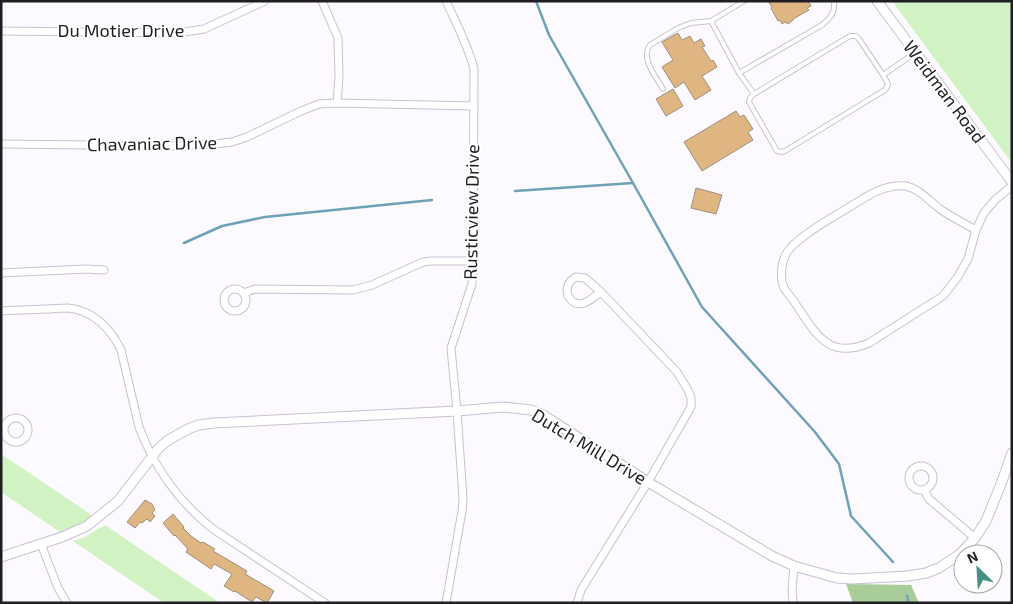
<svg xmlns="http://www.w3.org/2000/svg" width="1013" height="604" viewBox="0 0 1013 604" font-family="'Exo 2',sans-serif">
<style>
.green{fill:#d1f2c2}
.forest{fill:#a9cd99}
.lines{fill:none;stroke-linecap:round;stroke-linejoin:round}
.stream{stroke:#6fa1b7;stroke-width:2.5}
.building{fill:#dfb682;stroke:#9d8f7d}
.service-casing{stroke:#c9bfd3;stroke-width:6}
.minor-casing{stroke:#c9bfd3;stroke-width:9}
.tertiary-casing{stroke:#c9bfd3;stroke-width:11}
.service{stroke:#fff;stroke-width:4}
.minor{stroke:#fff;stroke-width:7}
.tertiary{stroke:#fff;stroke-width:9}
.labels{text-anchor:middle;stroke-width:4;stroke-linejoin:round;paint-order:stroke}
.street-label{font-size:18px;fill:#211d25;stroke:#fff}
</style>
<rect width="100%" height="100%" fill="#fcfafe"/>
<!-- green -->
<g class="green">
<path d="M892,1H1012V163Z"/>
<path d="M1,454L93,516L81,524L60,532L1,492Z"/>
<path d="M105,525L220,603H164L73,541L83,538Z"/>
</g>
<!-- forest -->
<path class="forest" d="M846,584L911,585L919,603H853Z"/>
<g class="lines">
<!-- stream -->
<g class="stream">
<path d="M536,1L549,35L633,183L702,307L815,432L839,464L851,516L893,562"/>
<path d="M515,191L633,183"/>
<path d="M184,243L222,226L265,217L432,200"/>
<path d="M907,596L909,603"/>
</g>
</g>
<!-- building -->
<g class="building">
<path d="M768,1H808L811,6L807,8L809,10L793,19V20L788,24L785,22L782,24L780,20L778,21L771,8L772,7Z"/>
<path d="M678,33L682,40L690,36L694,43L701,39L705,46L702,47L711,61L713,60L717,67L702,76L711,90L695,100L684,82L675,88L662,67L673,60L662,42Z"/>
<path d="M673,89L683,106L666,116L656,99Z"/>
<path d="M736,111L740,117L744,115L753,129L748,132L753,140L702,171L684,142Z"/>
<path d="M696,188L722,195L716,214L691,208Z"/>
<path d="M145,500L152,504L155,510L152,513L155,516L150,522L147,519L142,523L140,522L135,528L127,522Z"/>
<path d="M173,514L184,527L183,528L191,536L201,543L203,542L215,549L213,551L247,571L245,574L274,591L267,603L256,597L252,602L235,591L234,592L224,586L232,574L214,564L211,569L186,552L188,549L175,535L174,536L163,523Z"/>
</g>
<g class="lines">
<!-- service casing -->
<g class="service-casing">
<g id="service">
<path d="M744,1L711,21L739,73L822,25C831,17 835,14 834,1"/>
<path d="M739,73L754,94"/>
<path d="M883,75L887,82L888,85L885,90L785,151L781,152L777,151L749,102L750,98L754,94L850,36H856L859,39L883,75L915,53"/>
<path d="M663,89C656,77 640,58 650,45L678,28L691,23L711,21"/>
</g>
</g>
<!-- minor casing -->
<g class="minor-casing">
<g id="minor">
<path d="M322,1L338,38L339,77L337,103"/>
<path d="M446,1C456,23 468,45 474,69L473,261L472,284L451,348L457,411L463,498L462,511L446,603"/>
<path d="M1,31L178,33L204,29L265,1"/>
<path d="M1,144L179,146L215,144L232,142L247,137L301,111L319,104L337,103L474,106"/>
<path d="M976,230C964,223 951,217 940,209C929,201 919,188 905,186C884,183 863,199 846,209C830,219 794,239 786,254C781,263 780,279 784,288C787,293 792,298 795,303C805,317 814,335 829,344C841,351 857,348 869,343L943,296L957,278L968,259L976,230L984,213L995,200L1012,186"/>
<path d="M1,273L86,269L104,270"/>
<path d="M576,277L585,278L601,292C596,295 590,301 584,303C569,308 559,286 576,277Z"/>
<circle cx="235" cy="300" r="11"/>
<path d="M244,293L255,289L353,290L372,285L423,262L431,261H473"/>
<path d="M1,311C16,310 30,310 44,309C52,309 60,308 68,308C93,310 111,329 121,350L139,427C154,467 180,503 213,529L325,603"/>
<circle cx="16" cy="430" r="12"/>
<circle cx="921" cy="478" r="12"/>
<path d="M924,490L929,499L975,538"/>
<path d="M41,544L58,588L67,603"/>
<path d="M577,603L581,590L648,482L691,407V398L688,390L677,372L601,292"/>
<path d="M793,603L792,590L794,566"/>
</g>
</g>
<!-- tertiary casing -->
<g class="tertiary-casing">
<g id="tertiary">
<path d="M877,1L1012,182"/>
<path d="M1,557L62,537L87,526L118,501L158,449L167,441L186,430L198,425L214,423L457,411L503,407L531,410L543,415L648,482L772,556L794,566L837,578L852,579L908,576L926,573L939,568L960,554L975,538L986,521L1001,484L1012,453"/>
</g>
</g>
<!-- service -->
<use href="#service" class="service"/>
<!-- minor -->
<use href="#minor" class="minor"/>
<!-- tertiary -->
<use href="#tertiary" class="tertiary"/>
</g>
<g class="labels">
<!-- street labels -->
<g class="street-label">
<text x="121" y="37">Du Motier Drive</text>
<text transform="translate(944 92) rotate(53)" y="6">Weidman Road</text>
<text transform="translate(152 144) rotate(-1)" y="6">Chavaniac Drive</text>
<text transform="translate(472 212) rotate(-89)" y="6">Rusticview Drive</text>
<text transform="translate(589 447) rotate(31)" y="6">Dutch Mill Drive</text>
</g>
</g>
<!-- border -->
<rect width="1013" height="604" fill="none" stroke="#211d25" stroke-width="5"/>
<!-- north arrow -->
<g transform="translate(978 569) rotate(335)"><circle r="24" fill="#ffffff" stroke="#a6a5a8"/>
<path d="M0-4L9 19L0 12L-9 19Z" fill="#478e87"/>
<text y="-8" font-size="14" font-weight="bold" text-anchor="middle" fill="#211d25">N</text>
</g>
</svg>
